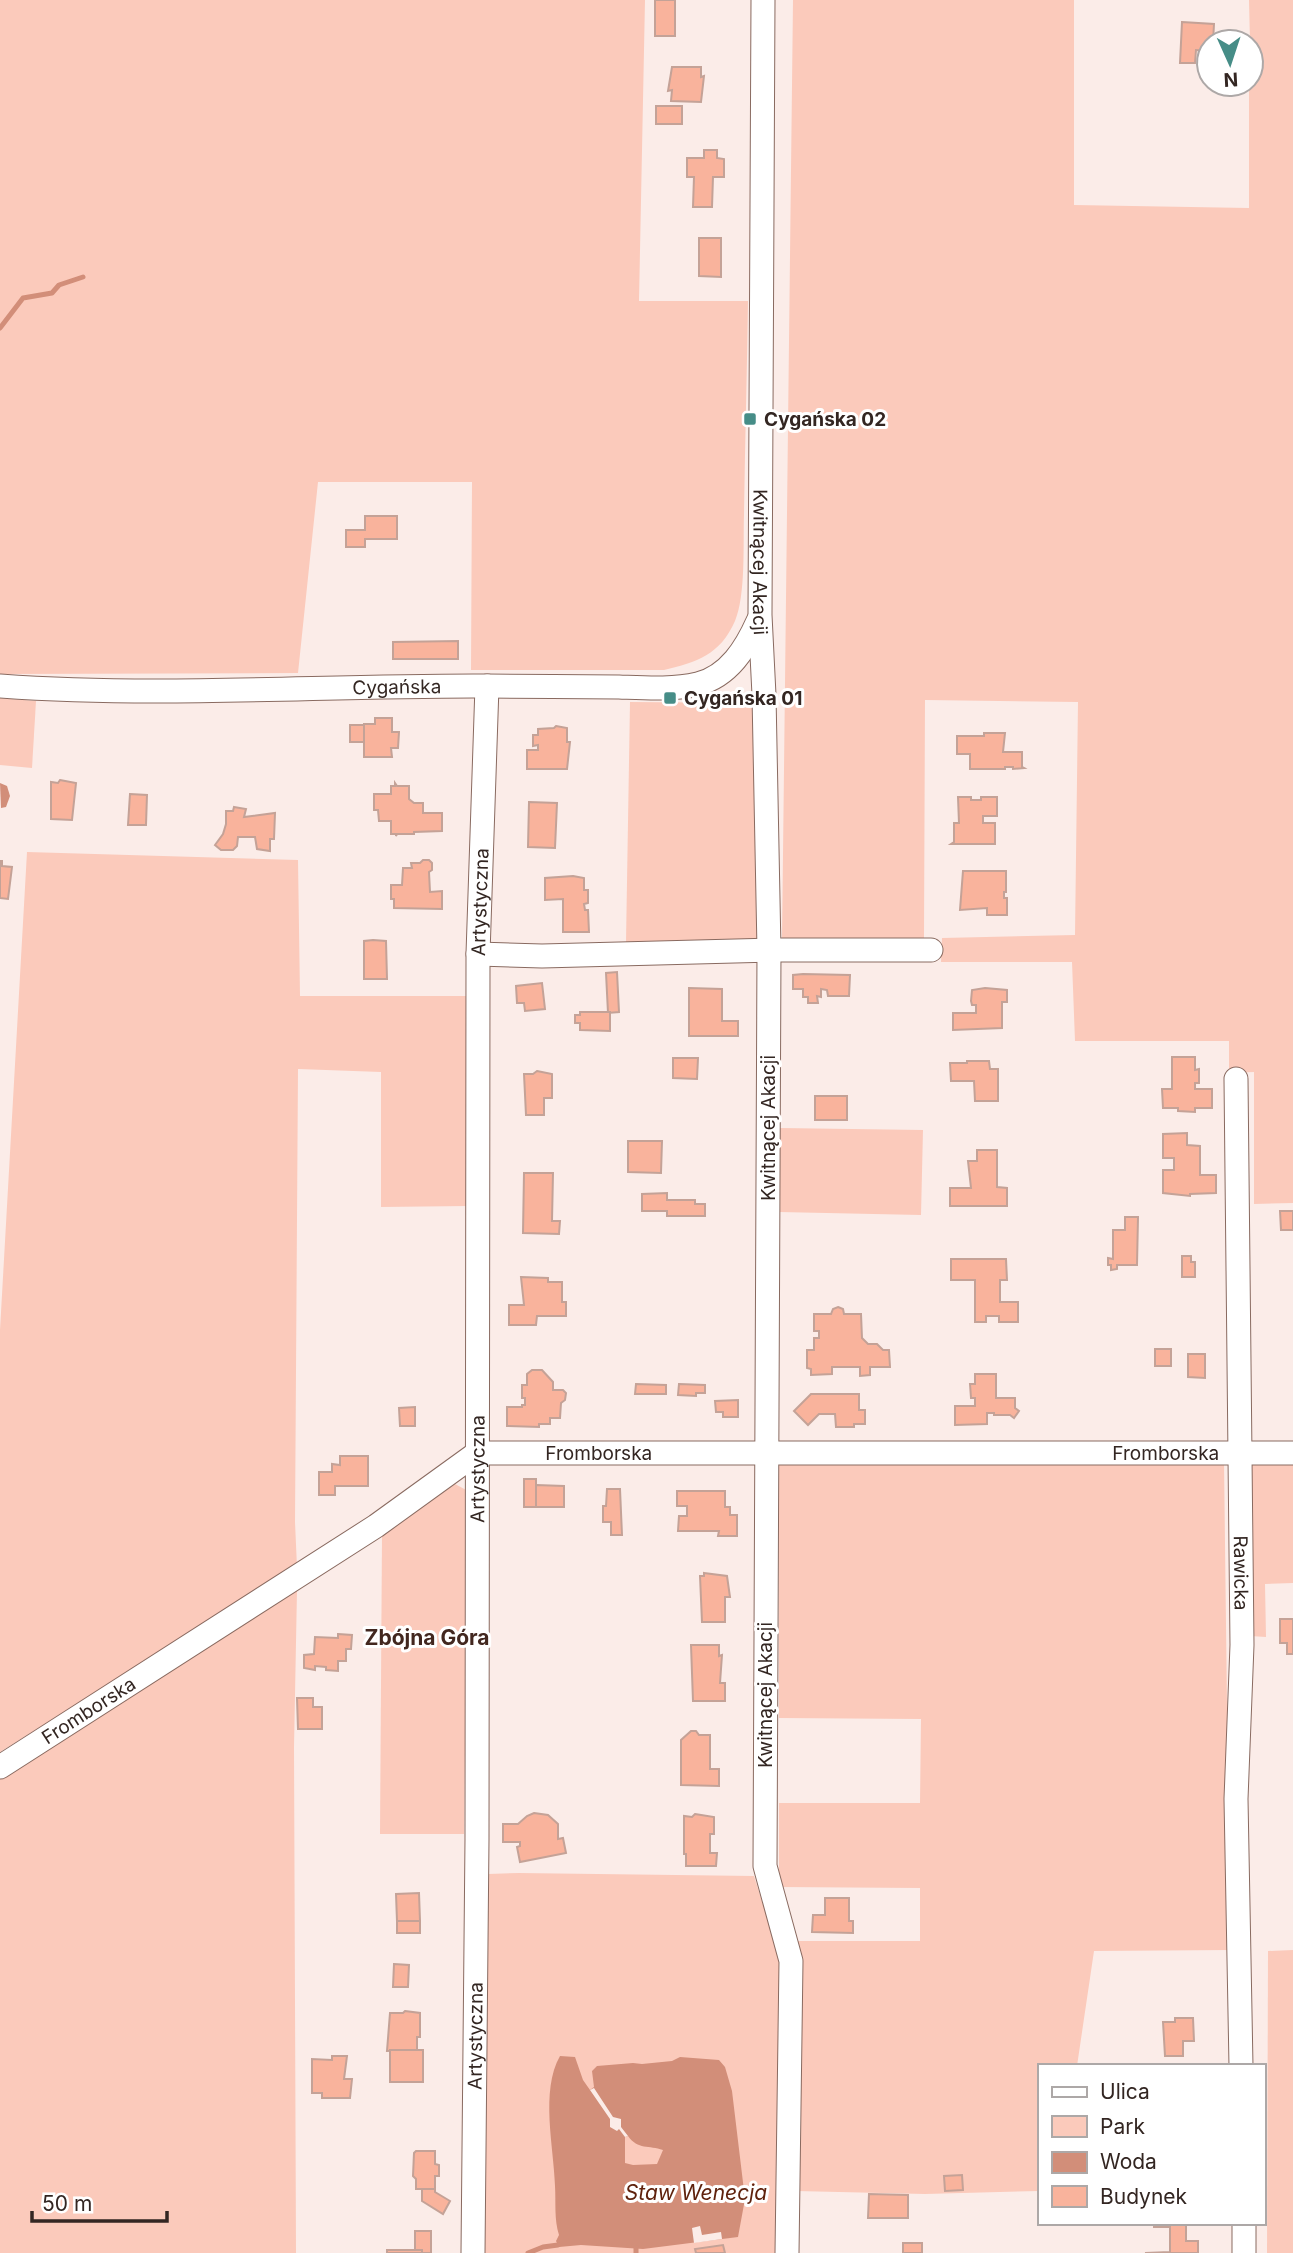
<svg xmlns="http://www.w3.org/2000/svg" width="1293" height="2253" viewBox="0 0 1293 2253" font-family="Inter,sans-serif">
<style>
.green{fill:#fbcabb}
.water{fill:#d28e79;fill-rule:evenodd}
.pier{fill:#fbece8}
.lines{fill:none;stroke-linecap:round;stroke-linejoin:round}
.stream{stroke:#d28e79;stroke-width:5}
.building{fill:#f9b39c;stroke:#c4a297;stroke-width:2}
.minor-casing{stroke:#896a60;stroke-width:25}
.minor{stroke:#fff;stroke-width:23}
.poi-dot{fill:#468d87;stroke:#fff;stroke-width:2.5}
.labels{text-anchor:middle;stroke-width:6;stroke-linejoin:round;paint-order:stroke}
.poi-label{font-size:19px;font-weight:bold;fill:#332622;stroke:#fff;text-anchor:start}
.street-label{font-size:19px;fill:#332622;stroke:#fff}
.neighbourhood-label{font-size:21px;font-weight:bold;fill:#42271f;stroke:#fff}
.water-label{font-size:21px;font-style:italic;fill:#5f220d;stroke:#fff}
</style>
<rect width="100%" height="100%" fill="#fbece8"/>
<!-- green -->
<g class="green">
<path d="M0,0H645L639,301H748C747,372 745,444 744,515C743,543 746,595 735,621C720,655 697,662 664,670H471L472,482H318L298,673L0,674Z"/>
<path d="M793,0H1074V205L1249,208V84H1251L1249,0H1293V1203L1254,1204V1072L1229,1073V1041H1075L1072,962H941L942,938L1075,935L1078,702L925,700L924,938L782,940Z"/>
<path d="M0,698L36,701L32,768L0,765Z"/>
<path d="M630,702L760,703L759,940L626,942Z"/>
<path d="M27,852L298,860L300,996H468V1206L381,1207V1072L298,1069L295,1522L297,1567L0,1752V1330Z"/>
<path d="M780,1128L923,1130L921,1215L779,1212Z"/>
<path d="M1224,1461L1230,1950L1094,1951L1077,2066H1039V2191L925,2194L796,2191L793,1941H920V1888L779,1887V1803H920L921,1719L779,1718V1463Z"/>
<path d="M1293,1462V1583L1265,1584L1266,1637L1250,1636L1252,1463Z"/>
<path d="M455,1484L468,1491L464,1834H380L382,1534Z"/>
<path d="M297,1590L294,1747L296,2253H0V1779Z"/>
<path d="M519,1873L754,1876L780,1958L778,2253H485V2092L488,1874Z"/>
<path d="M1293,1950V2253H1267L1268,1951Z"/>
</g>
<!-- water -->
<g class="water">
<path d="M0,783L7,786L10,796L6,807L1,808Z"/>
<path d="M560,2056L575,2057L583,2080L590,2090L594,2087L592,2071L597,2066L633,2063L642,2064L672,2061L680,2057L719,2060L725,2067L732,2091L745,2199L738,2237L643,2249L581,2245L559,2247L556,2241L559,2235C554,2219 556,2203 555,2186C554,2148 540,2091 560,2056ZM628,2136C638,2150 649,2145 663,2150L657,2164L633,2165L625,2163V2137Z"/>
</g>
<!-- pier -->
<g class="pier">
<path d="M594,2088L613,2117L621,2119V2127L628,2136L625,2137L619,2129L617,2131L610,2127V2119L590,2090Z"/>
<path d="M700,2226L702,2235L721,2232L722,2239L694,2243L692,2228Z"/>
</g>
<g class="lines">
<!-- stream -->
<g class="stream">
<path d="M0,328L23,298L52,293L59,285L83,277"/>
<path d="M528,2253L543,2247L558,2245"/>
<path d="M636,2253V2248"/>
</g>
</g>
<!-- building -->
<g class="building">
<rect x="655" y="0" width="20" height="36"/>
<path d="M1182,22L1214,24L1213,42H1209V51L1196,50L1195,63H1180Z"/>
<path d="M672,67H701V77L704,76L701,102L671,101L672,90L668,91Z"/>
<rect x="656" y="106" width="26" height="18"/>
<path d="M704,150H717V158L724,159V177H713L712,207H693L694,177H687V158H704Z"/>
<path d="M699,238H721V277L699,276Z"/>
<path d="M365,516H397V539H365V547H346V530H365Z"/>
<path d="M458,641V659H393V642Z"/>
<path d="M375,718H392V732H399L398,748H391L392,757H364V724H375Z"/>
<rect x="350" y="725" width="14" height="17"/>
<path d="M556,726L567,728V742H570L567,769H527V750H538V745L533,746V735H538V729L554,728Z"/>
<path d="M984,733H1005L1003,752H1022V767L1024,768L1013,769V767H1005V769H970V754H957V736H984Z"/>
<path d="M60,780L76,783L72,820L51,819V782L58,783Z"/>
<path d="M395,783L397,786H409V799L414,803H423V813H442V831L414,832V834H397L396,836V834H391V821H379L378,810H374V794H391V786H395Z"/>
<path d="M130,794L147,795L146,825H128Z"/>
<path d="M958,797H971V800H981V797H997V816H983V823H995V844H951L954,842V823H959Z"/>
<path d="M529,802L557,803L555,848L528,847Z"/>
<path d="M234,807L246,809L244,817L275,813L274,839H270V851L257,849L255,837H238L237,846L233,850H221L215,845L223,834L226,824V811H233Z"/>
<path d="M423,860H429L432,863V870L429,872L430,892L442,891V909L394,908V899H391V885H402L403,868H412L411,863H420Z"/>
<path d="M0,861H2V866L12,867L8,899L0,898Z"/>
<path d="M963,871H1006V892H1004V898H1007V915H987V908L960,910Z"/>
<path d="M573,876L584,878V890H588V903L584,904L585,910H588L589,932H563V899L545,900V878Z"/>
<path d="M373,940L386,941L387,979H364V941Z"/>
<path d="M617,972L619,1012L608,1013L606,973Z"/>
<path d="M803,974L850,975L849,996H828L827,990L821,989V997L817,996L818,1003H808V997H803V989H793V975Z"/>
<path d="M542,983L545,1009L525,1011L524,1003H517L516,986Z"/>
<path d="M689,988L722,989V1021H738V1036H689Z"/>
<path d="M985,988L1007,990V1002H1002V1028L953,1030V1013H976V1005H972L971,1001L972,990Z"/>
<path d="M580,1012H610V1031L580,1030V1023H575V1015H580Z"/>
<path d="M1172,1057H1195V1070L1199,1069V1083H1195V1089H1212V1108H1195V1112L1178,1111V1108H1163L1162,1089H1172Z"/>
<path d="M673,1058H698L697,1079L673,1078Z"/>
<path d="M967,1061H989L990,1069H998V1101H975L974,1081H951L950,1063H967Z"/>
<path d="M537,1071L552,1074V1098H544V1115H526L524,1074H533Z"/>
<rect x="815" y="1096" width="32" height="24"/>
<path d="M1187,1133V1145L1200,1146V1175H1216V1193L1190,1194V1196L1163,1193V1170H1174V1158H1163V1134Z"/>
<path d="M628,1141H662L661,1173L628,1172Z"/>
<path d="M977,1150H997V1187L1007,1188V1206H950V1188H971L968,1161H977Z"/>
<path d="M524,1173H553L552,1221H560L559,1234L523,1233Z"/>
<path d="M667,1193V1200H695V1204H705V1216H667V1211H642V1194Z"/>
<path d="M1280,1211H1293V1230H1281Z"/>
<path d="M1125,1217H1138L1137,1265H1117V1269L1111,1270V1265H1108V1258L1113,1259V1230H1125Z"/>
<path d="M1182,1256H1191V1262H1195V1277H1182Z"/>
<path d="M951,1259H1006L1007,1280H1000V1302H1018V1322H999V1316H986V1322H975V1280H951Z"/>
<path d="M521,1277L548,1278V1282H562V1302H566V1316H537L536,1325H509V1305H524Z"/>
<path d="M838,1307L843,1309L844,1314H861L862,1338L868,1344H877L883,1350H889L890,1367H870V1375L860,1376V1367H832V1374L811,1375V1369L807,1368V1350H814V1338H819V1331H814V1314H831L833,1309Z"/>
<rect x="1155" y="1349" width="16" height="17"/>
<path d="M1188,1354H1205V1378L1188,1377Z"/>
<path d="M532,1370H542L553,1382V1390H563L566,1393L565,1400L561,1403L560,1418H550V1424H539V1427L507,1426V1407H522V1405H525V1398H522V1385H527V1374Z"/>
<path d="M975,1374H996V1398H1015V1408L1019,1411L1014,1418L1010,1415H994V1413H987V1424L955,1425V1406H975V1398H971L970,1384H975Z"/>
<path d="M636,1384L666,1385V1394H635Z"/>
<path d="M679,1384L705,1385V1393H696V1396L678,1395Z"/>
<path d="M811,1394H859V1410H865V1424H854V1427H836L835,1414H819L808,1425L794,1411Z"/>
<path d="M738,1400V1417H723V1412H716L715,1401Z"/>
<path d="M415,1407V1426H400L399,1408Z"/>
<path d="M340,1456H368V1486H335V1495H319V1472H332V1464L340,1465Z"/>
<rect x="524" y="1479" width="12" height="28"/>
<path d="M536,1485L564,1486V1507H534H536Z"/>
<path d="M607,1489H620L622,1535H611V1522H603V1506H606Z"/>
<path d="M677,1491H725V1507H730V1515H737V1536H718L719,1531H678L679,1516H687V1506H677Z"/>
<path d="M704,1573L727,1576L730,1597H725V1622H702L700,1576H704Z"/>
<path d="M1280,1619H1293V1654H1287V1643H1280Z"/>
<path d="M338,1634L352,1635L351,1649H346V1661H338V1671L326,1670V1667L315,1666V1670L304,1668V1655L314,1654L315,1637L338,1638Z"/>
<path d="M691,1645H719V1656L722,1655L720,1683H725V1701H693Z"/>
<path d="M297,1698H313V1707H322V1729H298Z"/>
<path d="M691,1731H696L699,1735H710V1769H719V1786L681,1785V1740Z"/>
<path d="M534,1813L548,1815L558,1824V1839L563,1838L566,1853L520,1862L517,1847L520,1846V1842H503V1824H518L527,1816Z"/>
<path d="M695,1814L714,1817V1834H710V1853H717L716,1866H686V1854H684V1816L692,1817Z"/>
<path d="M419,1893L420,1921H397L396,1894Z"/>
<path d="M825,1898H849V1921H853V1933L812,1932L813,1915H825Z"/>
<rect x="397" y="1921" width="23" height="12"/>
<path d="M394,1964L409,1965L408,1987H393Z"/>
<path d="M405,2011L420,2013V2037H417V2050L387,2051L390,2013H403Z"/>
<path d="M1175,2018H1193L1194,2041H1183V2056H1165L1163,2022H1175Z"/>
<rect x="390" y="2050" width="33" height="32"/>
<path d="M332,2056H347L344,2079H352L350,2098H322V2093H312V2059L332,2060Z"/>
<path d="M416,2151H435V2164L439,2165V2176H435V2189H416V2179L413,2176L414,2153Z"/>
<path d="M962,2175L963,2190L945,2191L944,2176Z"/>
<path d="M422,2189H435V2192L450,2201L443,2214L422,2201Z"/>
<path d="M869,2194L908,2195V2218H868Z"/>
<path d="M1154,2223H1186V2241H1198V2253H1145L1170,2252V2227H1154Z"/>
<path d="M415,2231H431V2253H422V2250H415Z"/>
<rect x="903" y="2243" width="19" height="10"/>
<path d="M723,2245L725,2253H696L695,2249Z"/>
<rect x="387" y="2250" width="35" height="3"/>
</g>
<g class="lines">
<!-- minor casing -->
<g class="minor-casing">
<g id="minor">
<path id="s1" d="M763,0L760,615L764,695L769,950L765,1866L791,1961L787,2253"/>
<path id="s2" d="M0,686C162,698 325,685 487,686C531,686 575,687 619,687C645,688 673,690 698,684C729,676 746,648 758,621"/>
<path d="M478,954L542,956L769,950H931"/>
<path id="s3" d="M1236,1079L1242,1645L1236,1799L1241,2066"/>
<path id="s4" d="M0,1767L376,1526L477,1453H1293"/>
<path d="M1244,2223V2253"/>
<path id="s5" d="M473,2253L477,1839L478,954L487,686"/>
</g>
</g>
<!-- minor -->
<use href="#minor" class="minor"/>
</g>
<!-- markers -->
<g class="poi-dot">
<rect x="743" y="412" width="14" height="14" rx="3.5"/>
<rect x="663" y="691" width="14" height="14" rx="3.5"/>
</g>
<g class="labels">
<!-- poi labels -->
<g class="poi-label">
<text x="764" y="426">Cygańska 02</text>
<text x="684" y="705">Cygańska 01</text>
</g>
<!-- street labels -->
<g class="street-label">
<text dy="7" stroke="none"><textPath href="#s1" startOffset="562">Kwitnącej Akacji</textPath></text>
<text dy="7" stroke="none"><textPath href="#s2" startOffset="397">Cygańska</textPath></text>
<text dy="7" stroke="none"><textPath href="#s5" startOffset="1351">Artystyczna</textPath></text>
<text transform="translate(768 1128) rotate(-90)" y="7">Kwitnącej Akacji</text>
<text dy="7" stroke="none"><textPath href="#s4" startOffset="693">Fromborska</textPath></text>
<text dy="7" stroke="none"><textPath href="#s4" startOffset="1260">Fromborska</textPath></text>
<text dy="7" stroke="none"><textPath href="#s5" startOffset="784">Artystyczna</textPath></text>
<text dy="7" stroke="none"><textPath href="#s3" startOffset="494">Rawicka</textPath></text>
<text transform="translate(765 1695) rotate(-90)" y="7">Kwitnącej Akacji</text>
<text dy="7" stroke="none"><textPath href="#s4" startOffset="105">Fromborska</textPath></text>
<text dy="7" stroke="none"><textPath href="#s5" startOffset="217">Artystyczna</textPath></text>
</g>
<!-- neighbourhood labels -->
<g class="neighbourhood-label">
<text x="427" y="1645">Zbójna Góra</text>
</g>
<!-- water labels -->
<g class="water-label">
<text x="696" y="2200">Staw Wenecja</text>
</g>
</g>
<!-- legend -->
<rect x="1038" y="2064" width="228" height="161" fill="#ffffff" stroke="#ada8a7" stroke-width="2"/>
<rect x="1052" y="2087" width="35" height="10" fill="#ffffff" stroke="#ada8a7" stroke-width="2"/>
<text x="1100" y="2099" font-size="21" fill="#332622">Ulica</text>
<rect x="1052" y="2116" width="35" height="21" fill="#fbcabb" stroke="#ada8a7" stroke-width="2"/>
<text x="1100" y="2134" font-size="21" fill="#332622">Park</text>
<rect x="1052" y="2152" width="35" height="21" fill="#d28e79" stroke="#ada8a7" stroke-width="2"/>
<text x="1100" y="2169" font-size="21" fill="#332622">Woda</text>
<rect x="1052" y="2186" width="35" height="21" fill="#f9b39c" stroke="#ada8a7" stroke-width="2"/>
<text x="1100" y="2204" font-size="21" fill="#332622">Budynek</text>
<!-- north arrow -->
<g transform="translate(1230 63) rotate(177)"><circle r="33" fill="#ffffff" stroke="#ada8a7" stroke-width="2"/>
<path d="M0-5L12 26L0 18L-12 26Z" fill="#468d87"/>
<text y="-10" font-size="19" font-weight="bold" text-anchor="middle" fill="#332622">N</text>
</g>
<!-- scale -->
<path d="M32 2211v10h135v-10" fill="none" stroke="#332622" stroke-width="3.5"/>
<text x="42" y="2211" font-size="21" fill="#332622" stroke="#ffffff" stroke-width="5" paint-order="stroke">50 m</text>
</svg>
